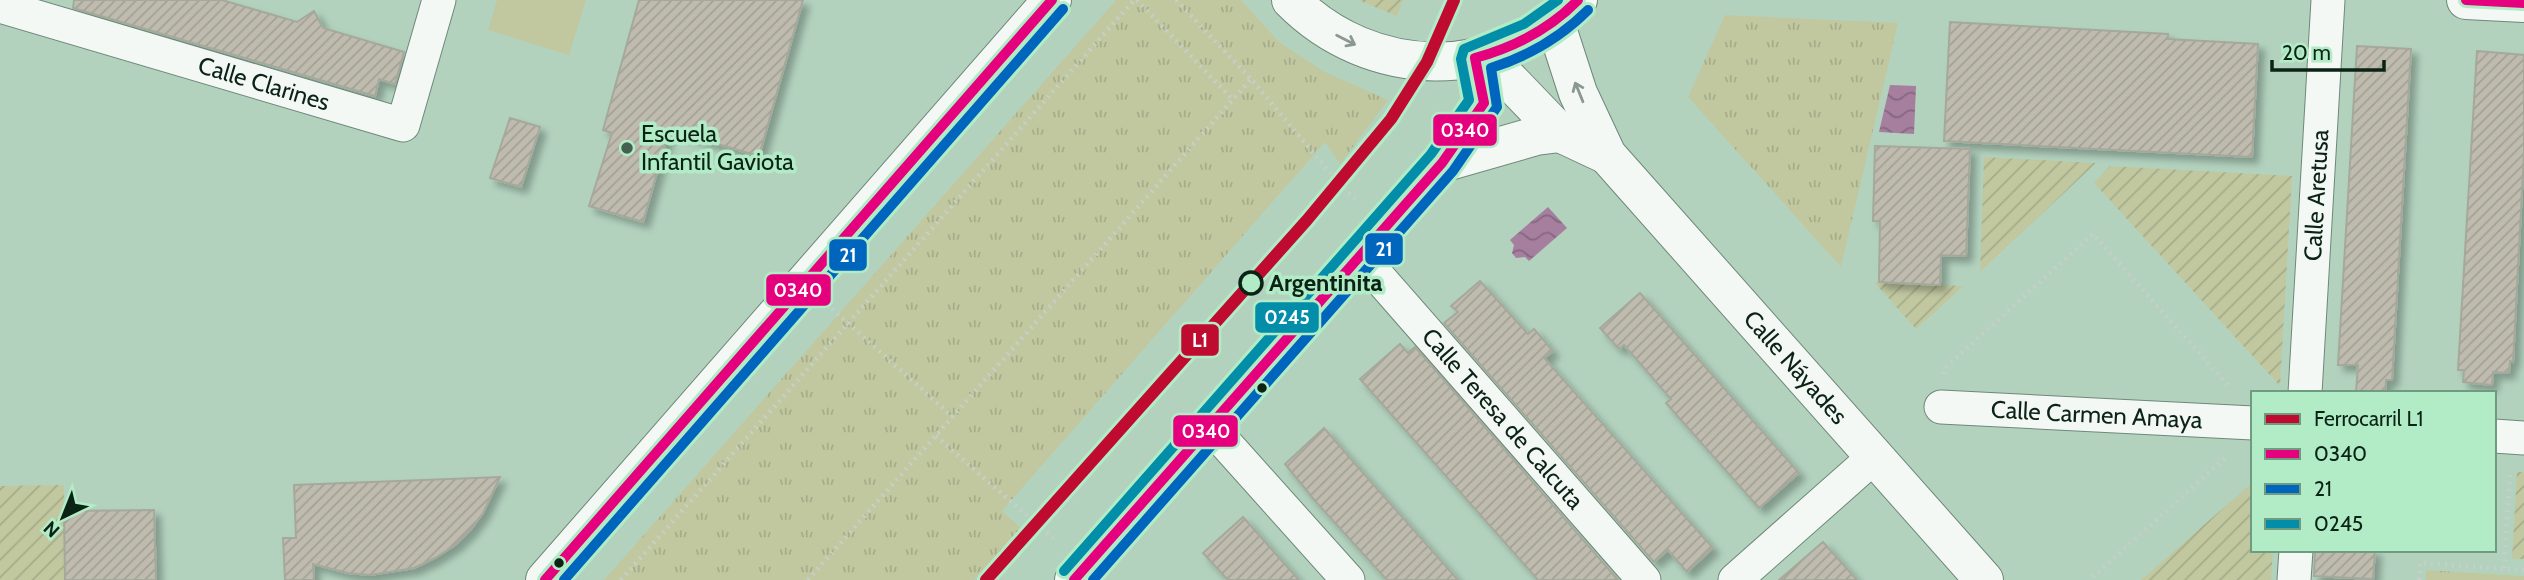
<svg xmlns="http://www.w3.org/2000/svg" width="2524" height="580" viewBox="0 0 2524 580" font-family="Cabin,sans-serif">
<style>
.grass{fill:url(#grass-tufts)}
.garden{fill:url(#garden-furrows)}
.pitch{fill:#c1c8a0}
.water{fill:url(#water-waves)}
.building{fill:url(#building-hatch);stroke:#a5a99c;stroke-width:2;filter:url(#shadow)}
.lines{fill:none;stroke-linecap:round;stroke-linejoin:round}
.street-casing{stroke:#6f8879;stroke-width:35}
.secondary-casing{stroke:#6f8879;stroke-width:40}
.primary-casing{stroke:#6f8879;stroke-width:40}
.path{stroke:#c6cfc9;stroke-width:4.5;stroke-dasharray:2 5;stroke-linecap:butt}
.street{stroke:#f3f8f5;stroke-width:33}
.secondary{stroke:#f3f8f5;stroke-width:38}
.primary{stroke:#f3f8f5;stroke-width:38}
.bus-1-casing{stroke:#b1ecc7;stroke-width:16}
.bus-2-casing{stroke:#b1ecc7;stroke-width:16}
.bus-3-casing{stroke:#b1ecc7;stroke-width:16}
.bus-1{stroke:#e5007d;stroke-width:10}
.bus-2{stroke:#0065bd;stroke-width:10}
.bus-3{stroke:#028ea9;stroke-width:10}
.rail-1-casing{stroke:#b1ecc7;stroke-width:18}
.rail-1{stroke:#c00b31;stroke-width:12}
.oneway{stroke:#8b9890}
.poi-dot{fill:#456050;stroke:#b1ecc7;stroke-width:2.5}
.stop-dot{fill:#b1ecc7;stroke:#0b2315;stroke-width:3.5}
.bus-dot{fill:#0b2315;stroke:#b1ecc7;stroke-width:2.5}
.labels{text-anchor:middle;stroke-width:7;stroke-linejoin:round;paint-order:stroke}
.street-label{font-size:24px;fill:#0b2315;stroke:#b1ecc7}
.poi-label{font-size:24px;fill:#0b2315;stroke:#b1ecc7;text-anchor:start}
.stop-label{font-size:24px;font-weight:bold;fill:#0b2315;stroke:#b1ecc7;text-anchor:start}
.line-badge{stroke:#b1ecc7;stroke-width:2.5}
.badge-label{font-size:19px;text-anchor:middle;font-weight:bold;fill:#fff}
</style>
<defs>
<pattern id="grass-tufts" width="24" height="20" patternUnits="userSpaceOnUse" patternTransform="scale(1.75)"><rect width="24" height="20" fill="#c1c8a0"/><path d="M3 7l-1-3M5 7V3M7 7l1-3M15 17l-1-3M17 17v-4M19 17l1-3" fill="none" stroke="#a4ac89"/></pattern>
<pattern id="garden-furrows" width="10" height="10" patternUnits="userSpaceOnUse" patternTransform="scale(1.75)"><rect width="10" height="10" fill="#c1c8a0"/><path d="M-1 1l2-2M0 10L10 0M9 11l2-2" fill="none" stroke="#a4ac89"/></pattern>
<pattern id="water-waves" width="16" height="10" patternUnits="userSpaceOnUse" patternTransform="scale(1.75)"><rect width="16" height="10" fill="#a67e9e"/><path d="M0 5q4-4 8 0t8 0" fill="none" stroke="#856780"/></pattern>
<pattern id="building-hatch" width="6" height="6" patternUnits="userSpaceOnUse" patternTransform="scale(1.75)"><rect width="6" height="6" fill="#bfbcaf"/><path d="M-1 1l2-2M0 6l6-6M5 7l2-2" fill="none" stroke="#a3a196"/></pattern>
<filter id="shadow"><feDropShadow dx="6" dy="6" stdDeviation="3.5" flood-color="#0004"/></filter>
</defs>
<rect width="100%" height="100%" fill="#b2d2be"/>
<!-- grass -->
<g class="grass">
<path d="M1116,0H1241L1279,42L1325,72L1388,100L1340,164L1325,142L1002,511L1021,528L974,580H604Z"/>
<path d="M1725,15L1898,23L1841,267L1688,97Z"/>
<path d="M2426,570L2524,576V580H2426Z"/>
</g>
<!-- garden -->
<g class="garden">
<path d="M1358,0H1403L1397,16Z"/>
<path d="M1984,157L2096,163L1980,272Z"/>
<path d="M2110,166L2292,176L2280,386L2094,183Z"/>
<path d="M1874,282L1964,286L1916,329Z"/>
<path d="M2517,472H2524V559H2512Z"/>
<path d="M2253,482V550H2273L2271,580H2141Z"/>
<path d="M64,485L65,580H0V486Z"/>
</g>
<!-- pitch -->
<path class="pitch" d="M497,0H586L569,55L488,30Z"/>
<!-- water -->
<g class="water">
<path d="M1890,85L1916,86L1914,134L1879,132Z"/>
<path d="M1548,207L1567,228L1529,261L1525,257L1516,258L1512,253L1514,245L1510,240Z"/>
</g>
<!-- building -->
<g class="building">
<path d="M74,0H222L297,22L314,11L323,28L404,52L395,84L379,79L375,96L73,8Z"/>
<path d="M639,0H803L759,156L669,130L643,222L589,206L612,133L603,130Z"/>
<path d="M1950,22L2168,34V39L2258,44L2252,157L1944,141Z"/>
<path d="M2357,46L2411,49L2392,380H2386L2385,393H2356L2358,365H2338Z"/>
<path d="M2477,51L2524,55V152L2513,362L2510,361L2509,373L2493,372L2492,385L2463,382L2464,370H2458Z"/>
<path d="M510,118L540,127L521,187L490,178Z"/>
<path d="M1875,146L1970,149L1966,256L1941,255L1940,285L1879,282L1880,221H1873Z"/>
<path d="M1480,281L1528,334L1534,329L1553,351L1544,358L1713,548L1687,572L1668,550L1654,562L1444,323L1458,312L1451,306Z"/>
<path d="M1640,293L1799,473L1759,508L1666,403L1671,399L1624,345L1619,349L1600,328Z"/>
<path d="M1400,344L1408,353L1415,347L1618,580H1538L1360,379Z"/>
<path d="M1324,428L1357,466L1458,580H1387L1316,502L1285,464Z"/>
<path d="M500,477L483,513L471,529L455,545L435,558L414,568L370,575L348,573L313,564L314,580H285L283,538H296L294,485Z"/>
<path d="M154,510L156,580H65L64,511Z"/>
<path d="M1243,517L1299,580H1228L1203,553Z"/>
<path d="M1823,542L1857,580H1779Z"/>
<path d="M2315,550H2375L2373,579L2314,576Z"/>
</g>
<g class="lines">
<!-- street casing -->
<g class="street-casing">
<g id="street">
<path id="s1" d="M0,6L403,125L439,0"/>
<path id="s2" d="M1361,257L1644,580"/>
<path id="s3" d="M2305,393L2328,0"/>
<path id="s4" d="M1941,407L2253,423"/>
<path d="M1210,426L1348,580"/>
<path d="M2494,436L2524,438"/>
<path d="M1735,580L1874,457"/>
<path d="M2294,580L2296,550"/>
</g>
</g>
<!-- secondary casing -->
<g class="secondary-casing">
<g id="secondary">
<path d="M2466,0L2524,3"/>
<path id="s5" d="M1555,22L1578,93L1607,155L1984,580"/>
<path d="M1486,56L1560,133L1607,155"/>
<path d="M1442,163L1536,136L1560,133"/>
<path d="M545,580L1052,0"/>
<path d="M1074,580L1442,163L1484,103L1475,58"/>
</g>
</g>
<!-- primary casing -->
<g class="primary-casing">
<path id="primary" d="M1291,0C1370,80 1500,84 1578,0"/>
</g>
<!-- path -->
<g class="path">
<path d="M1137,0L1233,100"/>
<path d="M1176,0L1251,79L1338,182L1358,202"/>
<path d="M832,309L953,417"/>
<path d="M1944,374L1945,368L2093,234L2228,385"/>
<path d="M936,436L1056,541"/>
<path d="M2504,568L2510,472"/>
<path d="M2093,577L2225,458"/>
<path d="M621,580L1134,0"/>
<path d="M808,580L1251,79"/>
<path d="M2419,580L2420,563L2524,570"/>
</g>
<!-- street -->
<use href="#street" class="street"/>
<!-- secondary -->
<use href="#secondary" class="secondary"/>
<!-- primary -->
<use href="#primary" class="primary"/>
<!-- bus-1 casing -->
<g class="bus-1-casing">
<g id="bus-1">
<path d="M2466,0L2524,3"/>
<path d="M545,580L1052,0"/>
<path d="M1074,580L1442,163L1484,103L1475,58C1515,47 1549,30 1578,0"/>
</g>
</g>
<!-- bus-2 casing -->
<g class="bus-2-casing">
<g id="bus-2">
<path d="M564,580L1063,9"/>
<path d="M1093,580L1453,171L1497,107L1491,68C1529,56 1560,38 1588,10"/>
</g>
</g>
<!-- bus-3 casing -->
<g class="bus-3-casing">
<path id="bus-3" d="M1064,571L1431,154L1469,100L1461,59L1464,49L1524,24L1558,0"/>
</g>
<!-- bus-1 -->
<use href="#bus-1" class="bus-1"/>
<!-- bus-2 -->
<use href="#bus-2" class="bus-2"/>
<!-- bus-3 -->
<use href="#bus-3" class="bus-3"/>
<!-- rail-1 casing -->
<g class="rail-1-casing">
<path id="rail-1" d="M986,580L1307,220L1391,119L1427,62L1454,0"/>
</g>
<!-- rail-1 -->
<use href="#rail-1" class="rail-1"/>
</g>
<!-- one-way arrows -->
<defs><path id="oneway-shaft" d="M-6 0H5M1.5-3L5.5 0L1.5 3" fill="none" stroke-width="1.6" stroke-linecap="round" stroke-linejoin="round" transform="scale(1.75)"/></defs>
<g class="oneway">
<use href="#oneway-shaft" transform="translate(1346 40) rotate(27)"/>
<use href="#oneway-shaft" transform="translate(1579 92) rotate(-112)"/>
</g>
<!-- markers -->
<circle class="poi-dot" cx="627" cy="148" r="7"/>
<circle class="stop-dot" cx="1251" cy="283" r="11"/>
<g class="bus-dot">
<circle cx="1262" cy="388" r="6"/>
<circle cx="559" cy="563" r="6"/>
</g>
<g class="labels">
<!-- street labels -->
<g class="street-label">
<text dy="8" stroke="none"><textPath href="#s1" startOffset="275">Calle Clarines</textPath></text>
<text dy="8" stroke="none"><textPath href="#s3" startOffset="198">Calle Aretusa</textPath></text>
<text dy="8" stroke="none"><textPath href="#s5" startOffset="427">Calle Náyades</textPath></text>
<text dy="8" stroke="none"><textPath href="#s4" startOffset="156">Calle Carmen Amaya</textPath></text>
<text dy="8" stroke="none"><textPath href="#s2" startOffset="215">Calle Teresa de Calcuta</textPath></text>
</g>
<!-- poi labels -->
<g class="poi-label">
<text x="641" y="142">Escuela<tspan x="641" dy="28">Infantil Gaviota</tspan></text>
</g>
<!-- stop labels -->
<g class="stop-label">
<text x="1269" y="291">Argentinita</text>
</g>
</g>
<g class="line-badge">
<rect x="1432" y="113" width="66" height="34" rx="7" fill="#e5007d"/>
<rect x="1364" y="232" width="40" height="34" rx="7" fill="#0065bd"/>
<rect x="828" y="238" width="40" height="34" rx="7" fill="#0065bd"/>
<rect x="765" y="273" width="67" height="34" rx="7" fill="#e5007d"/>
<rect x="1254" y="301" width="66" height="33" rx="7" fill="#028ea9"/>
<rect x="1180" y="323" width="40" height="34" rx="7" fill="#c00b31"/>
<rect x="1172" y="414" width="67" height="34" rx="7" fill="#e5007d"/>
</g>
<g class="badge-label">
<text x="1465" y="137">0340</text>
<text x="1384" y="256">21</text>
<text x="848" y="262">21</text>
<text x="798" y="297">0340</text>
<text x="1287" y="324">0245</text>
<text x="1200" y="347">L1</text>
<text x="1206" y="438">0340</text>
</g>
<!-- legend -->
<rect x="2251" y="391" width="245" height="161" fill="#b1ecc7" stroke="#6f9c80" stroke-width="2"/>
<rect x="2265" y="414" width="35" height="10" fill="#c00b31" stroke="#6f9c80" stroke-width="2"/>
<text x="2314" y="426" font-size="21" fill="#0b2315">Ferrocarril L1</text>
<rect x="2265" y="449" width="35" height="10" fill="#e5007d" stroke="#6f9c80" stroke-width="2"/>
<text x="2314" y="461" font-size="21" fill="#0b2315">0340</text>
<rect x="2265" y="484" width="35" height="10" fill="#0065bd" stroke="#6f9c80" stroke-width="2"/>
<text x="2314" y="496" font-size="21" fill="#0b2315">21</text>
<rect x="2265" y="519" width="35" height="10" fill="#028ea9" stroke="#6f9c80" stroke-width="2"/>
<text x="2314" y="531" font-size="21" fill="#0b2315">0245</text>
<!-- north arrow -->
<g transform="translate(63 517) rotate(223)" stroke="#b1ecc7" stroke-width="5" paint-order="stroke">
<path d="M0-5L12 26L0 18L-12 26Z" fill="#0b2315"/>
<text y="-10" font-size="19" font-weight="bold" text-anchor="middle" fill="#0b2315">N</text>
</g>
<!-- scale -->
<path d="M2272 60v10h112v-10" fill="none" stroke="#0b2315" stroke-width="3.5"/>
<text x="2282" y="60" font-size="21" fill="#0b2315" stroke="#b1ecc7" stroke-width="5" paint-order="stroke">20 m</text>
</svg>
